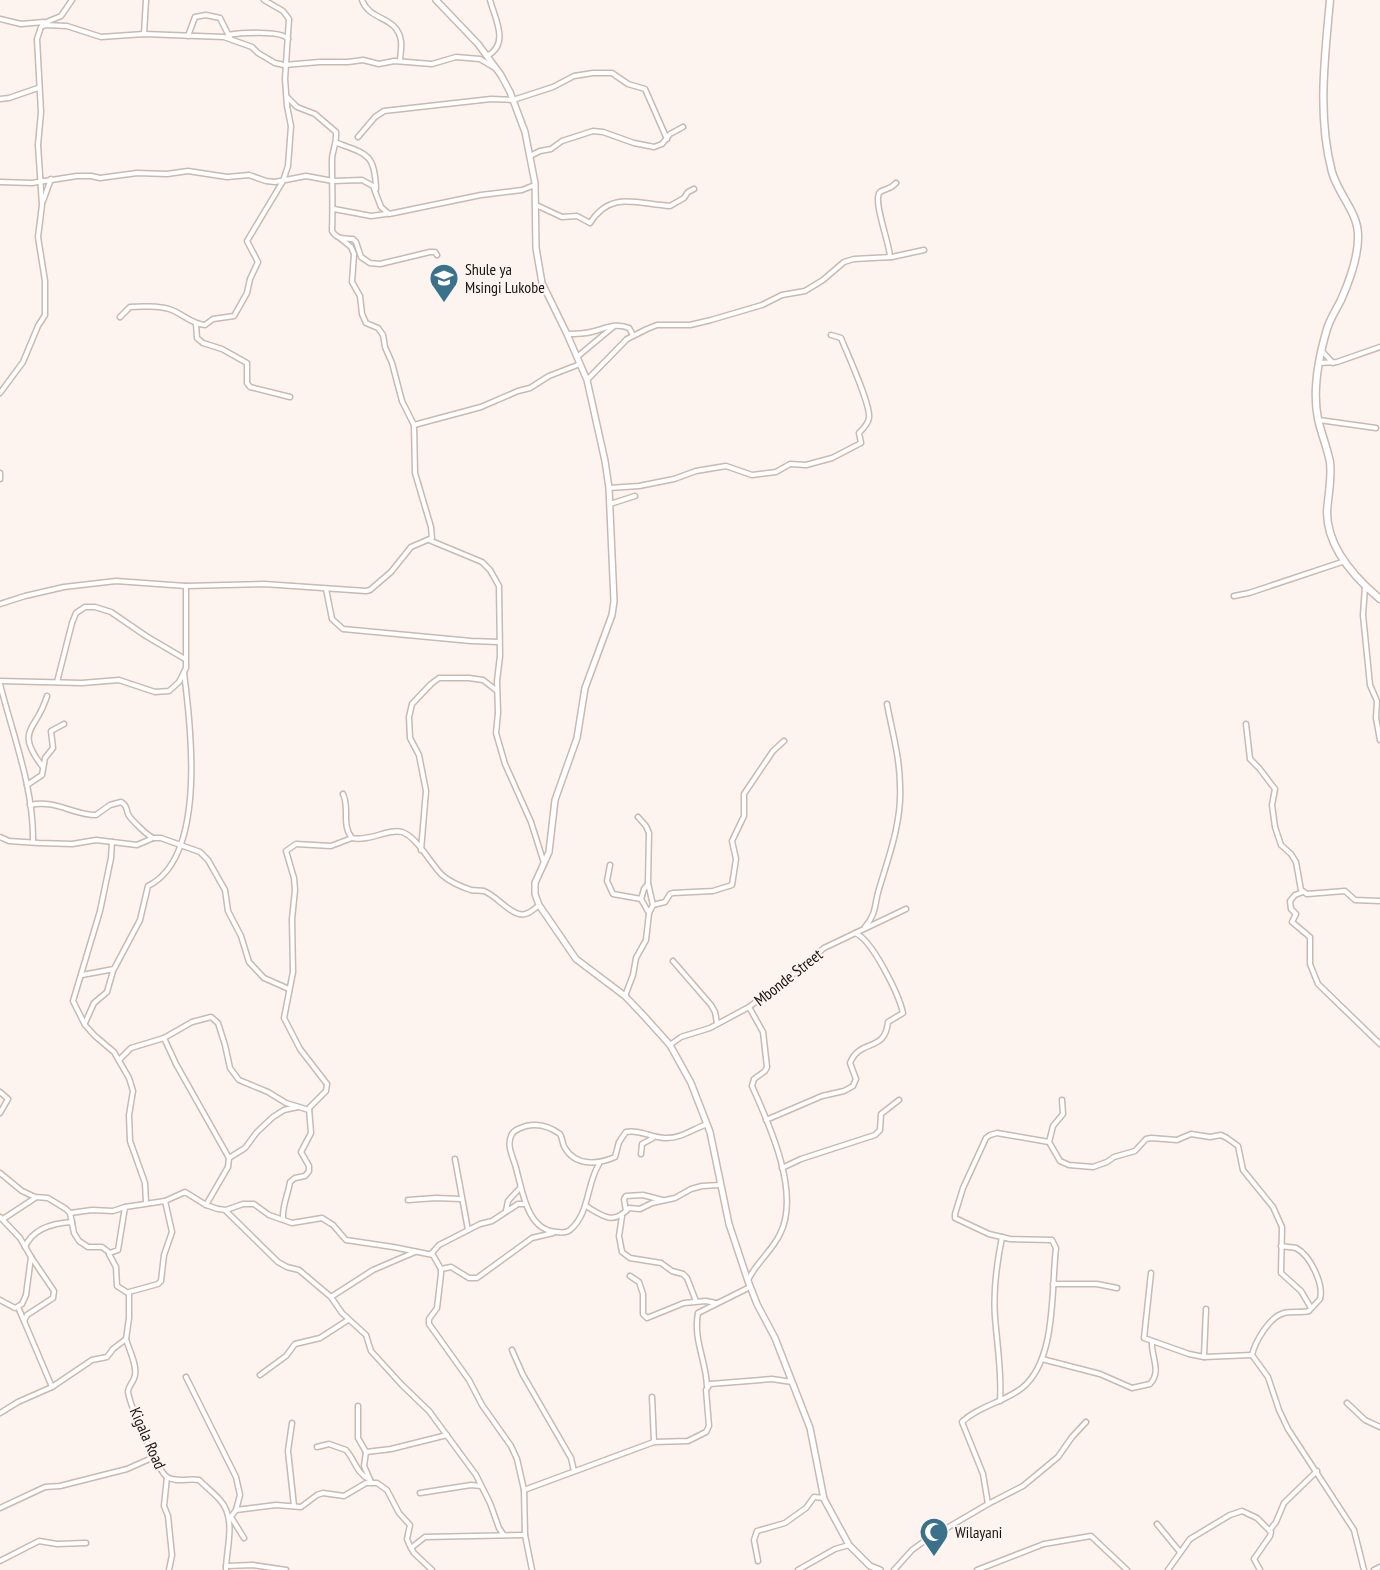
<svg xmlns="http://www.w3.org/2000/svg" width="1380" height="1570" viewBox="0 0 1380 1570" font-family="'PT Sans Narrow',sans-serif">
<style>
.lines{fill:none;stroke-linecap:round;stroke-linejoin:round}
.minor-casing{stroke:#c9b9b1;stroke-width:7}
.tertiary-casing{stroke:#c9b9b1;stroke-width:8}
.secondary-casing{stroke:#c9b9b1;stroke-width:9}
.minor{stroke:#fff;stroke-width:4}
.tertiary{stroke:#fff;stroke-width:5}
.secondary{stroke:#fff;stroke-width:6}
.labels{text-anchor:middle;stroke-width:4.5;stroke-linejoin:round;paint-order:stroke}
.poi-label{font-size:16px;fill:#191310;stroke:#fef4ef;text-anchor:start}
.street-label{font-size:16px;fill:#191310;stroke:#fef4ef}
</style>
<rect width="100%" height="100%" fill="#fef4ef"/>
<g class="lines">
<!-- minor casing -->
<g class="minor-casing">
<g id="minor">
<path d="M362,0C370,22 397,15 401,41C402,48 400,55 400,61"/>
<path d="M0,19L21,24L44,22"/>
<path d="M42,24L61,16L72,0"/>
<path d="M144,34L146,0"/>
<path d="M228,35C240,33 281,30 288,39"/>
<path d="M188,36L195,17L206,15L220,18L230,38"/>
<path d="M487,56C510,44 495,19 490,0"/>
<path d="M287,97L297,107L315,114L336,132C337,145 332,150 332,160C332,184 333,207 332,231C337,240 345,238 353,239L356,242L361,257L370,263L380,264L430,252H435L437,255"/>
<path d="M0,99L9,98L38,88"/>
<path d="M358,137L375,117L384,111L491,99L513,100L553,87L574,76L593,73H612L628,84L645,89L667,139"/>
<path d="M337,143C367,154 375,154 376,189"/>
<path d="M530,156L540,151L551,149L562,141L593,131L603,132L634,143L654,147L662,144L670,134L683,127"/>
<path d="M0,182L32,183L77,176H91L100,178L137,173L167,174L188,171L227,177L249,175L266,181L275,182L306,176L333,181L362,180L373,186L381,207L389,214L481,195L522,190L535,185"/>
<path d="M43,201L51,179"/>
<path d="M536,205L562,217L577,216L590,223C611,190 637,204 670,206L684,198L688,192L694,189"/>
<path d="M334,209L371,216L386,214"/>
<path d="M890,257C890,244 872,200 880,192C886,188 890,190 896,183"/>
<path d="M120,317L130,307C140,306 160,306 169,309C182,313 191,324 205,325L213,319L234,316L247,293L250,279L258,262L247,241L283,181L288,166L291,126L287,106L285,79L289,19L283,11L264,0"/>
<path d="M196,324L197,338L203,343L222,349L247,363V383L250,387L290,397"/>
<path d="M567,334C575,334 583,334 591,332C604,329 616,322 629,328L633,335"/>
<path d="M1322,351L1333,363"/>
<path d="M577,357L613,327"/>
<path d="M1319,363L1337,362L1380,347"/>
<path d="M587,380L627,339L647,329L657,325H690L711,320L762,305L782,295L805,291L823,280L844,262L854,259L892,257L924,250"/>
<path d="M0,393L23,362L38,326L45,315V281L38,237L42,205L38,145L41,112L37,39L41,27L45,25L67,26L101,37L144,34L224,37L252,47L258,53L275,63L284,65L320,62H348L363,60L379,64L394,61L432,64L456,57L480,59L495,68"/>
<path d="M1319,420L1376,428"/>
<path d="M414,425L481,407L518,391L530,388L549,376L580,364"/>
<path d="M0,473V479"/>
<path d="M609,488L639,486L674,479L696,471L726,466L752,475L776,472L790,464L806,465L832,458L861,443L859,433C863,429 868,424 869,418C871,405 847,353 841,338L831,335"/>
<path d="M610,504L635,496"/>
<path d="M429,540L482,562L490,570L499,586L500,656L497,681L498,713L496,733L505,764L531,822L544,863"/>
<path d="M1365,586L1363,615L1370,685L1377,701L1376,718L1380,740"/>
<path d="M326,589L332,619L343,629L471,641L499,642"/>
<path d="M1234,596L1249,593L1345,561"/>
<path d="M0,604L25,596L64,587L116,581L186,586L264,584L366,591L370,590L391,572L411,547L432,538L431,527L415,473L414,425L402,401L392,363L385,347L383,335L378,328L366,323L362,314L360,296L352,282L354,254L351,247L340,238"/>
<path d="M0,681L82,683L119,680L155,692L169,691L179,682L186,668V586"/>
<path d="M57,682L72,623L76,613L85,607H95L111,612L146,636L185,659"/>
<path d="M0,684C13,736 34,788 33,842"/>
<path d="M1246,724L1250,759L1259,768L1275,789L1272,805L1275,827L1281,845L1291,854L1296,862L1301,890L1307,894L1345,891L1355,900L1380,901"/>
<path d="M42,766C14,729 37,731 47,696"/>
<path d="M27,785L42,775L45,758L53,748L51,731L64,724"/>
<path d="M343,794C350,808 341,825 352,838C369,842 389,828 402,832C417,837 430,863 442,875C449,881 462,887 471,890C475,891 480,890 484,891C497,896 505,910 519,914C527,916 533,910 539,905"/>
<path d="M30,805C55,799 73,815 96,815L110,805L121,802C127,806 126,808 128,814C131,820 147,835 153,838"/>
<path d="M0,837L9,841L39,843L72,844L96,840L137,845L153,838H161L200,852L208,860L225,890L228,911L241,936L249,962L264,978L289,989"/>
<path d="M112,842L111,858L100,911L73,1001L85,1025L95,1036L114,1052L129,1078L133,1091L129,1115L130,1141L145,1183L146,1203"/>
<path d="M421,850L426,791L419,755L410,738L409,717L412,704L431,684L439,678H469L483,680L496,690"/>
<path d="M610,865L607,881L613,894L641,899L649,913"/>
<path d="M1303,892L1295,895L1290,901L1291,909L1296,914L1292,922L1310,937V964L1318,984L1380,1044"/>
<path d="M641,899L644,889L648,884"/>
<path d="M653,905L665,902L670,894L673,893L713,891L732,885L736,859L732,841L744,816V794L773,751L784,741"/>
<path d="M865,927C877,913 874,905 879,889C889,856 902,821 900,786C900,758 892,731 887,704"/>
<path d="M673,961L711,1005L715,1012L717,1023"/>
<path d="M82,975L114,969L140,920L148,886C207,857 191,727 184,673"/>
<path d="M625,996L633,975L636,958L646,940L649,913L653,905L648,883L649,833L646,826L638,817"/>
<path d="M85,1023L94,1003L107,992L113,971"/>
<path d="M164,1038L176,1064L229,1158L228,1167L206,1205"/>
<path d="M670,1045L681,1037L710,1028L749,1007L804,966L824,948L906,909"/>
<path d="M119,1060L131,1048L164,1038L192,1022L211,1017L218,1023L225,1045L230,1068L239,1080L268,1092L286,1103L309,1110"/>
<path d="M0,1092L8,1099L0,1113"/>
<path d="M766,1120L822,1096L844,1091L853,1086L856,1079L850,1063C860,1038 885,1053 888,1022L903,1013C899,995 872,939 855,933"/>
<path d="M1049,1142L1053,1126L1063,1114L1062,1100"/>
<path d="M641,1154L642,1144L653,1138"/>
<path d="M229,1158L245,1148L257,1132L273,1117L284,1110L298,1107"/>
<path d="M455,1159L468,1230"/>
<path d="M599,1164C586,1185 590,1213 570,1230C566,1233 562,1233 557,1232C528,1231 523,1194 517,1172C515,1160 506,1148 511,1136C513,1130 520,1128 526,1126C539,1123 549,1126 560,1134C563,1139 562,1144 565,1148C576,1167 599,1164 615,1157L619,1142L626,1132C639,1129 652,1138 665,1138C680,1139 693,1129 707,1124"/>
<path d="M782,1168L801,1159L875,1135L880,1130L881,1114L899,1100"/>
<path d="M0,1173L22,1191L35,1197L48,1198L66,1209L70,1213L74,1233L79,1241L88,1247H102L110,1253L118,1250L125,1207L165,1201L185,1192L206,1205L218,1209L226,1210L243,1204H254L269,1215L292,1223L322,1218L333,1225L346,1240L393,1247L433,1255L441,1269V1274L437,1308L429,1319V1324L469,1380L482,1405L511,1446L517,1459L524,1490L525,1535L532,1570"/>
<path d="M408,1200L436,1198L461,1199"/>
<path d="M586,1206C604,1217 613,1225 629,1208L640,1209L652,1203L675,1198L691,1189L702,1186L720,1185"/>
<path d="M226,1211L278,1262L287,1267L299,1270L331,1297L342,1313L366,1335L371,1351L402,1385L429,1411L476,1475L490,1503L499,1528L503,1534"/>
<path d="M506,1211L508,1201L520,1188"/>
<path d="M626,1211L624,1199L626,1196L643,1195L662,1200"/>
<path d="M70,1213L92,1210L113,1211L125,1207"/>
<path d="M622,1216L619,1236L622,1252L630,1258L661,1263L672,1271L683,1274L687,1278L696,1301"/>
<path d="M0,1217L20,1238L31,1257L54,1291L53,1298L27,1315L24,1321L52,1387"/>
<path d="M3,1219L35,1198"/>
<path d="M283,1219C282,1206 288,1195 290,1182L295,1178L305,1176L309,1171V1166L301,1152L311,1133L309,1108L326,1091L327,1084L300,1049L284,1018L293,972L292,919L295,890L294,878L286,851L296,844L331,846L352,838"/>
<path d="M1281,1246C1286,1247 1292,1247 1296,1248C1310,1255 1324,1284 1320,1299L1309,1311C1301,1313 1292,1311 1284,1313C1269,1317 1255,1342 1252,1355L1268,1377L1279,1410L1288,1429L1354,1530L1364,1570"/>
<path d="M25,1247C33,1228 54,1223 72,1222"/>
<path d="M109,1254L116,1267L117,1286L128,1293"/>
<path d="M431,1254L439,1245L480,1224L492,1221L518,1204H525"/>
<path d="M441,1269L451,1267L469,1278H477L532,1238L553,1233"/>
<path d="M1151,1273L1144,1338L1189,1354L1204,1357L1252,1355"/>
<path d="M630,1276L639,1282L643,1294V1314L647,1318L684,1303L706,1301L716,1303"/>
<path d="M748,1280C756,1263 772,1251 780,1234C801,1193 769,1124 752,1086L754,1079L765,1071L767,1067L763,1032L749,1007"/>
<path d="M1053,1284H1097L1117,1288"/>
<path d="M331,1297L373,1270L415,1252"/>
<path d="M0,1300L15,1308L22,1304L26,1295L31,1257"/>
<path d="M18,1307L24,1321"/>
<path d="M126,1339C129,1350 137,1364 135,1375C134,1382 128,1386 128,1392C130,1405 157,1470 167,1477C177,1483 189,1478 199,1480C206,1487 214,1493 220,1500C237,1519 226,1548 226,1570"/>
<path d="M512,1350L523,1375L571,1458L574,1471"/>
<path d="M1204,1357L1206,1309"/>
<path d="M1042,1359L1100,1374L1132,1388L1150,1384C1162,1371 1151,1357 1152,1342"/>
<path d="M260,1375L286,1356L295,1344L320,1338L348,1320"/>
<path d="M186,1377L236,1477L240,1495L236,1510L230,1518"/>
<path d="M707,1386C706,1360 693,1340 698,1313L750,1287"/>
<path d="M652,1397L654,1442"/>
<path d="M1000,1401C1002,1372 997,1345 995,1317C993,1291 997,1262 1002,1237"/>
<path d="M1347,1403L1365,1420L1380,1427"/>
<path d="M358,1406V1438L366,1452L364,1466L371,1482"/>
<path d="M0,1413L18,1402L52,1387L92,1360L107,1357L113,1349L126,1339L129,1318V1292L158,1284L161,1281L164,1255L172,1232L165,1201"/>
<path d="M292,1423L288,1451L294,1506"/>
<path d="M317,1447L329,1444L346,1450C355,1460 356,1473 370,1480"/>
<path d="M366,1452L391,1449L447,1435"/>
<path d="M167,1477L164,1506L168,1516L172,1555L169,1570"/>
<path d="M524,1490L654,1442L688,1441L706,1432L709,1426L706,1390L710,1384L772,1379L792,1382"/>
<path d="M420,1493L471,1485L481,1486"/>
<path d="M988,1504L983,1474L962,1422C977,1407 1004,1402 1022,1388C1057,1360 1051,1289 1056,1248L1052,1240L1010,1239L989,1234L955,1218V1214L963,1188L986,1138L990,1135L997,1133L1049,1142L1060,1161L1069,1165L1093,1167L1107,1162L1114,1157L1135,1151L1146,1139L1151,1138L1177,1140L1191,1134L1210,1137L1221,1135L1227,1138L1238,1146L1243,1170L1273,1207L1282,1227L1281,1273L1301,1291L1311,1308"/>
<path d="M0,1508L45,1487L60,1486L127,1469L154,1457"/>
<path d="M236,1510L276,1505L301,1507L317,1495L323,1493L344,1496L366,1483H377L387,1490L399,1513L410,1525L407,1539L409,1544L414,1553L432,1570"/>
<path d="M231,1517L244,1538"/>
<path d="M1157,1524L1180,1552"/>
<path d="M1270,1530L1276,1522L1284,1503L1317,1471"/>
<path d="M411,1548L425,1537L525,1535"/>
<path d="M0,1561L39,1541L57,1544L86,1543"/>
<path d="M758,1561L754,1540L757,1531L785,1523L806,1508L814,1497L824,1498"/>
<path d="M226,1566L253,1565L286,1570"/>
<path d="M798,1570L835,1549L849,1545"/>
<path d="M894,1570L912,1550L923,1542L988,1504L1023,1486L1058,1457L1072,1437L1086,1422"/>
<path d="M977,1570L1044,1544L1091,1536L1127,1570"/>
<path d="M1168,1570L1190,1539L1230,1515L1242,1511L1257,1518L1271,1532L1270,1536L1254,1559L1260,1570"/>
<path d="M1374,1570L1380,1567"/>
</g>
</g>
<!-- tertiary casing -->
<g class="tertiary-casing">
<path id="tertiary" d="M436,0L478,44L501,75L510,92L525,132L535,183L536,248L542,283L567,334L587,380L605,461L609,488L614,601L612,615L585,688L577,738L555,800L549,852L535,883V894L539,905L576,959L625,996L644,1016L670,1045L691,1083L710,1132L729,1224L748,1281L757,1304L775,1338L810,1428L824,1499L849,1545L870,1566L880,1570"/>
</g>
<!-- secondary casing -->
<g class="secondary-casing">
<path id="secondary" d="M1330,0C1325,56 1317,116 1332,172C1338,194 1357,211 1358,234C1359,255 1349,282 1341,300C1336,310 1330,319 1327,329C1319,356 1312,390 1318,419C1321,433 1327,447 1330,462C1332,479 1328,495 1327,512C1327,547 1355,578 1380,599"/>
</g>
<!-- minor -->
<use href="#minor" class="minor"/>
<!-- tertiary -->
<use href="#tertiary" class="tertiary"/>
<!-- secondary -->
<use href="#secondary" class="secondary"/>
</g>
<!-- icons -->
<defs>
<g id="school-pin" transform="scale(1.5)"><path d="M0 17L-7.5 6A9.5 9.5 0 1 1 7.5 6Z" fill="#3a728c" stroke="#fef4ef"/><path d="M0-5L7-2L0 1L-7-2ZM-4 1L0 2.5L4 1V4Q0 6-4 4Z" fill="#fff"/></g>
<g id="mosque-pin" transform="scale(1.5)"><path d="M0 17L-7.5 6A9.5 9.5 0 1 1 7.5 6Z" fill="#3a728c" stroke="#fef4ef"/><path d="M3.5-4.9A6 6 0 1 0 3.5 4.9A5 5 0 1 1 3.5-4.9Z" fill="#fff"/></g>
</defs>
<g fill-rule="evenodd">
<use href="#school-pin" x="444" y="278"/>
<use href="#mosque-pin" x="934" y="1532"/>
</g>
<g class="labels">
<!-- poi labels -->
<g class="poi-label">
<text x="465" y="275">Shule ya<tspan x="465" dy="18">Msingi Lukobe</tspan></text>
<text x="955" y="1538">Wilayani</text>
</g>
<!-- street labels -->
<g class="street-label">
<text transform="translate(788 977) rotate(-38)" y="6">Mbonde Street</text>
<text transform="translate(148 1438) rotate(66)" y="6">Kigala Road</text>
</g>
</g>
</svg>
